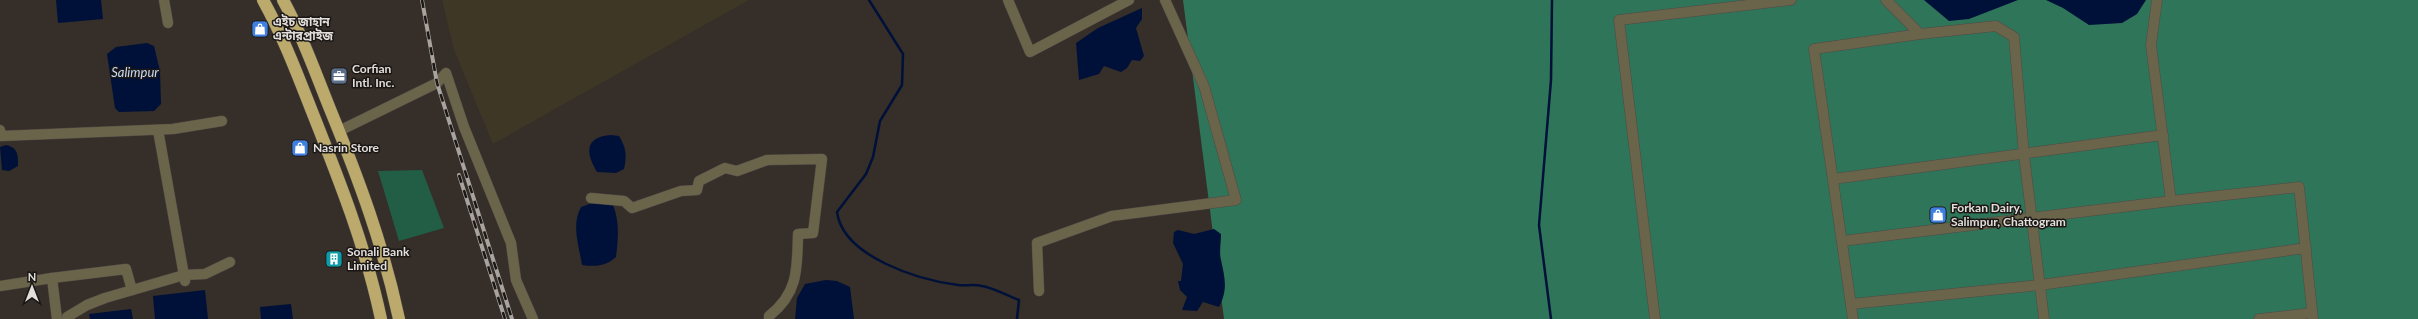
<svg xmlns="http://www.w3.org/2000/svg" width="2418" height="319" viewBox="0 0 2418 319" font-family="Lato,'Noto Sans Bengali',sans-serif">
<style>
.industrial{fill:#3e3725}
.green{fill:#225d46}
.forest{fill:#2f755a}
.water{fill:#001139}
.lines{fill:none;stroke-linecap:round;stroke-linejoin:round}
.stream{stroke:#001139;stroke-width:2.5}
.minor-casing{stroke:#514a45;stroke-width:11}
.highway-casing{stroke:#514a45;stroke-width:13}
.minor{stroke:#6a644b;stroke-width:10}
.highway{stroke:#bbaa6c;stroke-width:12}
.rail-casing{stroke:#a8a39f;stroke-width:4}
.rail{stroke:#1a1715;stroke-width:2.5;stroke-dasharray:8;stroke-linecap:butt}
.labels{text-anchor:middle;stroke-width:3;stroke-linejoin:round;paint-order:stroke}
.poi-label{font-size:12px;font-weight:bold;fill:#e2dedb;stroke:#1a1715;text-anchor:start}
.water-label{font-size:13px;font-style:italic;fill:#c7dbf8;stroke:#1a1715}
</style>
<rect width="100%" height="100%" fill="#352e29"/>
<!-- industrial -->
<path class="industrial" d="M442,0H749L493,144L454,50Z"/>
<!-- green -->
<path class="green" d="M422,170L444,228L399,241L378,171Z"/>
<!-- forest -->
<path class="forest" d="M1183,0H2418V319H1224Z"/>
<!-- water -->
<g class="water">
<path d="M56,0H101L103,19L58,23Z"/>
<path d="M1924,0H2018L1969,19L1949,21Z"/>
<path d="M2046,0H2146L2137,14L2122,23L2089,25L2063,8Z"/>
<path d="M1142,8V19L1136,28L1144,56L1140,61L1132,60L1127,68L1121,72L1104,66L1099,74L1079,80L1076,43L1098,28Z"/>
<path d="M147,43L154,46L160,71L161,104L154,111L119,112L115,108L107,54L116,47Z"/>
<path d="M611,135L619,136C626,147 627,156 624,169L616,173L597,172C585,152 585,137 611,135Z"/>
<path d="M6,145C18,148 18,154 18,166L9,171L2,170L0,147Z"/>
<path d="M595,202L613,205C620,222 618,240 616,257C606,266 595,267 582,265C579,245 571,226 581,207Z"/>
<path d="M1214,229L1221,234C1221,243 1219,252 1221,260C1225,278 1228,290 1219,307L1203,302L1197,311L1182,310L1187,297L1180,290L1178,281H1181L1183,264L1173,243L1174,232L1178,230L1194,234Z"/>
<path d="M826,280L837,281L850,287L854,319H795L797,298L805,284Z"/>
<path d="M205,290L208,319H155L153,296Z"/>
<path d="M291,304L293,319H261L260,307Z"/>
<path d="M131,309L133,319H90L89,314Z"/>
</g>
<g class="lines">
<!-- stream -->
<g class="stream">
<path d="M869,0L903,54L902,85L880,121L873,157L866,174L837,212C843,257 919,280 958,285C966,286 974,284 982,286C994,288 1008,296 1019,300L1017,319"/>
<path d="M1551,319L1539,225L1551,80L1552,0"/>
</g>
<!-- minor casing -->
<g class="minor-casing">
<g id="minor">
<path d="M164,0L168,23"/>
<path d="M1008,0L1030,52L1129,0"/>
<path d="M1886,0L1920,34L1996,26L2014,37L2024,155L2044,319"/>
<path d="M2157,0L2151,45L2171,201L2299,187L2313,319"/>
<path d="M0,130L1,136L173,129L222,121"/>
<path d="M158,130L185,281"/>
<path d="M339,131L437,83L446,73L464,127L511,243L516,280L533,319"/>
<path d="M1833,179L2163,135"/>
<path d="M591,198L624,201L632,208L681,191L697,190L699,181L725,168L737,171L767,160L822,159L813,233L798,234C797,267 799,293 769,316V319"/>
<path d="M1842,241L2171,201"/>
<path d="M0,286L52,278"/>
<path d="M1039,291L1037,243L1112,216L1236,200L1204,86L1165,0"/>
<path d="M1851,304L2040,285L2306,248"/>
<path d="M67,317L87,305L105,298L184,275L205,274L230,262"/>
<path d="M57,319L52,278L126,269L132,290"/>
<path d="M1655,319L1619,20L1791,0"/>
<path d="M1853,319L1814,49L1920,34"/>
<path d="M2259,319L2312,313"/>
</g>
</g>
<!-- highway casing -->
<g class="highway-casing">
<g id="highway">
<path d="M263,0C283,36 298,76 313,114C340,182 366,248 381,319"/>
<path d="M283,0C302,34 315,72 330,109C359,180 383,244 399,319"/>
</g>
</g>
<!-- minor -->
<use href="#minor" class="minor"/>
<!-- highway -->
<use href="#highway" class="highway"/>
<!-- rail casing -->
<g class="rail-casing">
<g id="rail">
<path d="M422,0L437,83L512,319"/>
<path d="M459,175L505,319"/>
</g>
</g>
<!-- rail -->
<use href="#rail" class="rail"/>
</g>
<!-- icons -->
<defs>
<g id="shop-square" transform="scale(0.9)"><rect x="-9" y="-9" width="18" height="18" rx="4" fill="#3f7fe0" stroke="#1a1715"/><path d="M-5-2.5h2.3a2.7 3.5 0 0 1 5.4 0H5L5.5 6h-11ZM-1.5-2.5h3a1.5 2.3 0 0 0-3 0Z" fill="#fff"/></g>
<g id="office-square" transform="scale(0.9)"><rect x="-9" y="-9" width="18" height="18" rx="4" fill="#5c6f8a" stroke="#1a1715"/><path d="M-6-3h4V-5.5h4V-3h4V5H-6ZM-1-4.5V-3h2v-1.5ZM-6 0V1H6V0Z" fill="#fff"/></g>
<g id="building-square" transform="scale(0.9)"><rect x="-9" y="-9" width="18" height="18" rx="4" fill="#0f9aa8" stroke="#1a1715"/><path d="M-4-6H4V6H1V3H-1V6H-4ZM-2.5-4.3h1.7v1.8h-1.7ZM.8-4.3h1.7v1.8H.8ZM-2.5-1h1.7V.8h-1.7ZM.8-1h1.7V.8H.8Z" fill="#fff"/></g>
</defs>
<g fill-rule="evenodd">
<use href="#shop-square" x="260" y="29"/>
<use href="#office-square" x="339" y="76"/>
<use href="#shop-square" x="300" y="148"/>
<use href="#shop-square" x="1938" y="215"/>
<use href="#building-square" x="334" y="259"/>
</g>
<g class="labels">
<!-- poi labels -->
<g class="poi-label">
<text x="273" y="26">এইচ জাহান<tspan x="273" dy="14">এন্টারপ্রাইজ</tspan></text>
<text x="352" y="73">Corfian<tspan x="352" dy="14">Intl. Inc.</tspan></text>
<text x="313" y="152">Nasrin Store</text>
<text x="1951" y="212">Forkan Dairy,<tspan x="1951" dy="14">Salimpur, Chattogram</tspan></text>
<text x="347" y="256">Sonali Bank<tspan x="347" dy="14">Limited</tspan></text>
</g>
<!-- water labels -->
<g class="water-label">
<text x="135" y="77">Salimpur</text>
</g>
</g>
<!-- north arrow -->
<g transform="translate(32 287)" stroke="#1a1715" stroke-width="3" paint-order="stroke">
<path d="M0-3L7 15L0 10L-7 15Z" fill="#e2dedb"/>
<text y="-6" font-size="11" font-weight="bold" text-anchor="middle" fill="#e2dedb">N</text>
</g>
</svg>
